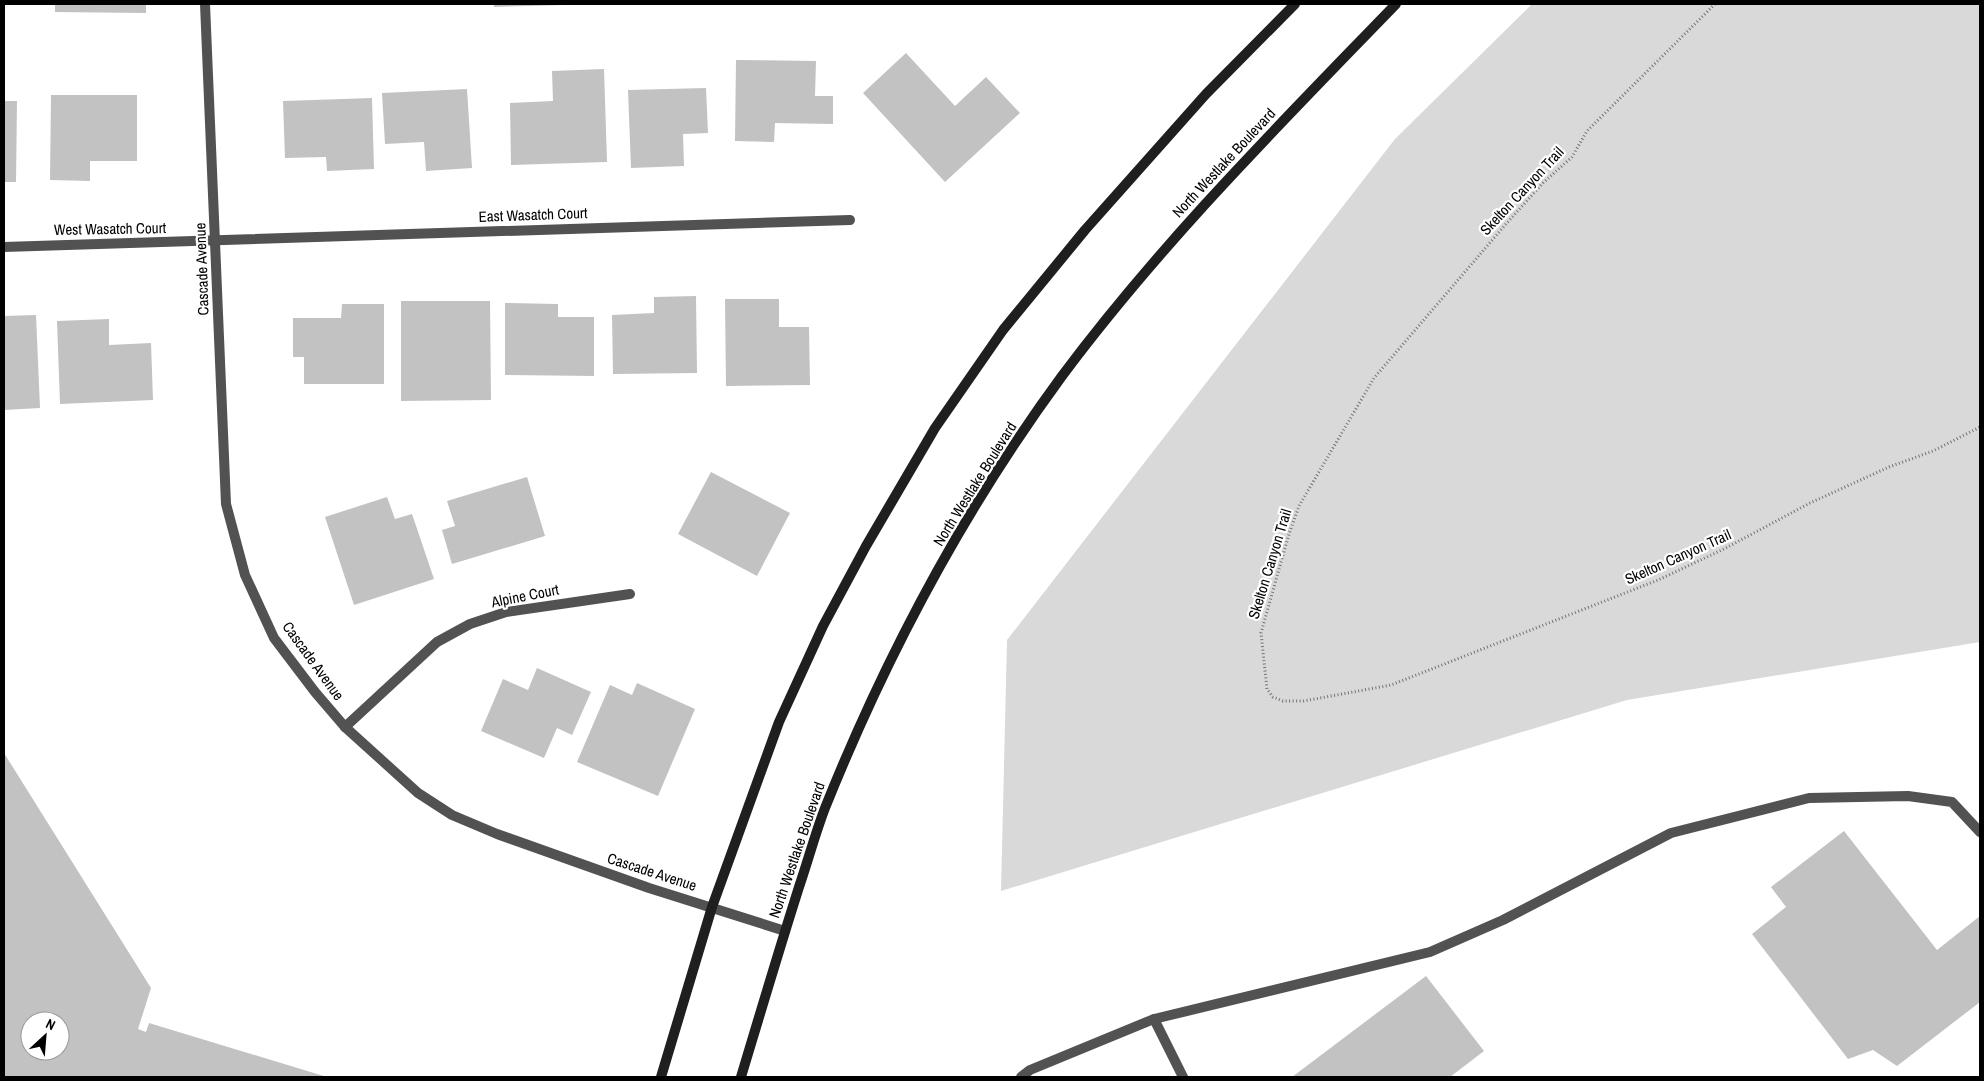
<svg xmlns="http://www.w3.org/2000/svg" width="1984" height="1081" viewBox="0 0 1984 1081" font-family="'Archivo Narrow',sans-serif">
<style>
.green{fill:#d9d9d9}
.building{fill:#c2c2c2;fill-rule:evenodd}
.lines{fill:none;stroke-linecap:round;stroke-linejoin:round}
.path{stroke:#747474;stroke-width:3;stroke-dasharray:1 2.5;stroke-linecap:butt}
.service{stroke:#525252;stroke-width:10}
.minor{stroke:#525252;stroke-width:10}
.secondary{stroke:#1f1f1f;stroke-width:10}
.labels{text-anchor:middle;stroke-width:4.5;stroke-linejoin:round;paint-order:stroke}
.street-label{font-size:15px;fill:#000;stroke:#fff}
</style>
<rect width="100%" height="100%" fill="#fff"/>
<!-- green -->
<path class="green" d="M1532,4H1980V642L1627,700L1001,891L1007,640L1395,139Z"/>
<!-- building -->
<g class="building">
<path d="M55,4H146V13L55,12Z"/>
<path d="M494,4H564V5L494,7Z"/>
<path d="M906,53L955,106L986,77L1020,113L945,182L863,93Z"/>
<path d="M736,60L816,61L815,96H833V124L775,123L774,142L735,141Z"/>
<path d="M604,69L607,162L511,165L510,103L553,101L552,71Z"/>
<path d="M706,88L708,133L683,134L684,166L631,168L628,90Z"/>
<path d="M467,89L472,168L426,171L424,142L385,144L382,93Z"/>
<path d="M51,95H137V161H90V181L50,180Z"/>
<path d="M372,98L374,169L327,171L326,157L285,158L283,101Z"/>
<path d="M4,101H17L16,182H4Z"/>
<path d="M696,296L697,373L613,374L612,315L654,313V297Z"/>
<path d="M725,299H779V327H809L810,385L726,386Z"/>
<path d="M401,301H490L491,400L401,401Z"/>
<path d="M505,303L558,304V317H594V376L505,375Z"/>
<path d="M342,304H384V384H304V357H293V318H341Z"/>
<path d="M36,315L40,408L4,410V316Z"/>
<path d="M109,319V345L151,343L153,400L60,404L57,321Z"/>
<path d="M711,472L790,513L757,576L678,534Z"/>
<path d="M527,477L545,536L452,564L442,530L455,526L447,501Z"/>
<path d="M387,497L395,519L412,514L434,579L354,605L325,517Z"/>
<path d="M537,668L591,692L572,735L557,728L544,758L481,731L503,679L528,690Z"/>
<path d="M637,683L695,709L658,796L577,762L610,685L632,695Z"/>
<path d="M4,753L151,988L138,1029L146,1032L149,1023L327,1077H4ZM30,1021H60V1051H30Z"/>
<path d="M1844,831L1937,950L1980,916V1002L1897,1066L1873,1050L1848,1059L1752,934L1786,907L1771,887Z"/>
<path d="M1426,976L1484,1051L1450,1077H1292Z"/>
</g>
<g class="lines">
<!-- path -->
<path class="path" d="M1715,4L1587,131L1572,157L1543,183L1506,224L1374,378L1299,506L1289,534L1261,633L1267,689L1273,697L1283,701H1304L1391,685L1658,580L1724,549L1810,503L1889,467L1933,451L1980,427"/>
<!-- service -->
<g class="service">
<path d="M1154,1019L1183,1077"/>
<path d="M1021,1077L1030,1070L1154,1019L1430,952L1503,920L1671,833L1809,798L1908,796L1952,802L1980,832"/>
</g>
<!-- minor -->
<g class="minor">
<path d="M205,4L226,504L245,575L274,638L315,692L345,727L418,793L452,815L497,834L649,888L785,931"/>
<path d="M4,247L850,220"/>
<path d="M345,727L437,642L470,624L506,612L630,594"/>
</g>
<!-- secondary -->
<g class="secondary">
<path d="M661,1077L712,907L779,722L823,626L866,546L935,428L1003,330L1085,230L1206,94L1295,4"/>
<path d="M741,1077C760,1014 779,950 799,887C808,861 815,834 825,808C886,656 965,508 1062,376C1162,242 1280,124 1396,4"/>
</g>
</g>
<g class="labels">
<!-- street labels -->
<g class="street-label">
<text transform="translate(1224 163) rotate(-47)" y="5">North Westlake Boulevard</text>
<text transform="translate(1522 191) rotate(-47)" y="5">Skelton Canyon Trail</text>
<text transform="translate(533 215) rotate(-2)" y="5">East Wasatch Court</text>
<text transform="translate(110 229) rotate(-1)" y="5">West Wasatch Court</text>
<text transform="translate(202 269) rotate(-92)" y="5">Cascade Avenue</text>
<text transform="translate(975 484) rotate(-58)" y="5">North Westlake Boulevard</text>
<text transform="translate(1678 557) rotate(-24)" y="5">Skelton Canyon Trail</text>
<text transform="translate(1270 564) rotate(-73)" y="5">Skelton Canyon Trail</text>
<text transform="translate(525 596) rotate(-11)" y="5">Alpine Court</text>
<text transform="translate(313 661) rotate(54)" y="5">Cascade Avenue</text>
<text transform="translate(797 850) rotate(-71)" y="5">North Westlake Boulevard</text>
<text transform="translate(652 872) rotate(18)" y="5">Cascade Avenue</text>
</g>
</g>
<!-- border -->
<rect width="1984" height="1081" fill="none" stroke="#000000" stroke-width="10"/>
<!-- north arrow -->
<g transform="translate(45 1036) rotate(26)"><circle r="24" fill="#ffffff" stroke="#999999"/>
<path d="M0-4L9 19L0 12L-9 19Z" fill="#000000"/>
<text y="-8" font-size="14" font-weight="bold" text-anchor="middle" fill="#000000">N</text>
</g>
</svg>
